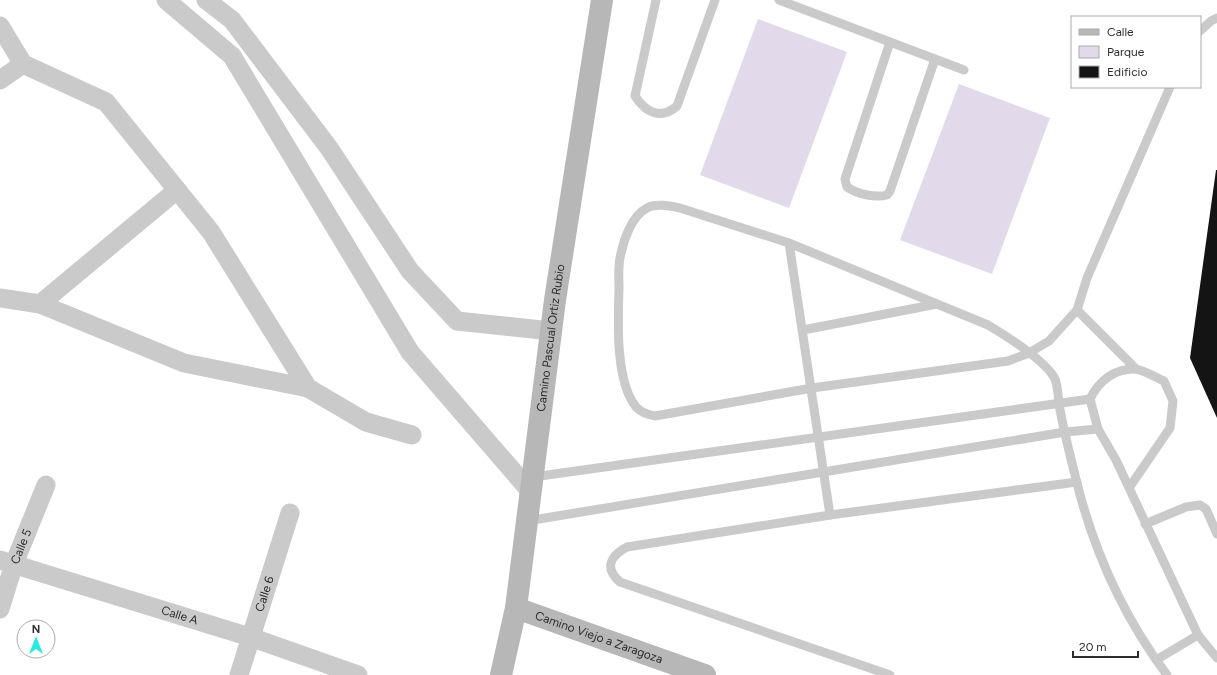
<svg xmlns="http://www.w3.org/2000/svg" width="1217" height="675" viewBox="0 0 1217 675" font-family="Figtree,sans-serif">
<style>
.green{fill:#e2daeb}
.building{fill:#141414}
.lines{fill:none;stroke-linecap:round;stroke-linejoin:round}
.lane{stroke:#cacaca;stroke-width:9}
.street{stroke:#cacaca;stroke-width:19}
.secondary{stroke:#b7b7b7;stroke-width:22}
.labels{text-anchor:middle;stroke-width:4;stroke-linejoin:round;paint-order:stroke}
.street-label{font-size:12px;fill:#2d2d2d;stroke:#fff}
</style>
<rect width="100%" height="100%" fill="#fff"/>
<!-- green -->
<g class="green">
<path d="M758,19L847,52L789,208L700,175Z"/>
<path d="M959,84L1050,118L992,274L900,240Z"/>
</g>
<!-- building -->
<path class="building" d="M1216,170H1217V418L1190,358Z"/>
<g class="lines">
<!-- lane -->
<g class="lane">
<path d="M656,0L635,96C646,113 661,120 677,106L715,0"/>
<path d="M779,0L964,70"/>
<path d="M1200,31L1211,21L1217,18"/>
<path d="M890,42L845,179L847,187C857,194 875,198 887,195L890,191L935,59"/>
<path d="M789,243L830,515"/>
<path d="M1077,310L1136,369"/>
<path d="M803,330L937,304"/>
<path d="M533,477L1090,399"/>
<path d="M1129,488L1170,428L1173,401L1164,381C1156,378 1143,369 1134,369C1114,369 1099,381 1090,399L1098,429L1116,460L1198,635L1217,658"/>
<path d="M527,521L1065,432L1098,429"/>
<path d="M1145,524L1186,507L1200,505L1206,509L1217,534"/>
<path d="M1156,660L1198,635"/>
<path d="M890,675L620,582C604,568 610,556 627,547L830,515L1077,482"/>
<path d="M1167,675C1123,616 1092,547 1075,475C1069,451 1063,428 1059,404C1058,396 1058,384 1054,377C1042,358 1008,337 988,325L789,243L680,208C670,206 656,203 647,208C631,216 623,242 620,258C618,268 619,278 619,288C618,320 615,381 636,407C642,413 647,414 655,416L812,388L1008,361L1029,353L1049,341L1077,310L1087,278L1170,87"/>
</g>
<!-- street -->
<g class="street">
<path d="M166,0L232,56L410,352L531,492"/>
<path d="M206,0L232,20L329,148L410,271L457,321L551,331"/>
<path d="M0,26L23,64L106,102L211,232L308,388L366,422L412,435"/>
<path d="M0,80L23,64"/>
<path d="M0,298L40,304L184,363L308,388"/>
<path d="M40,304L177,190"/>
<path id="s1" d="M0,560L250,637L358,675"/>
<path id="s2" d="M0,609L14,564L46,485"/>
<path id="s3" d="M239,675L290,513"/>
</g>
<!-- secondary -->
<g class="secondary">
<path id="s4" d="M516,608L705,675"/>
<path id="s5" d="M501,675L516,608L555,300L602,0"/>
</g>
</g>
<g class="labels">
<!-- street labels -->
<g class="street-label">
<text dy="4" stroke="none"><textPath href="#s5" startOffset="341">Camino Pascual Ortiz Rubio</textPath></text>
<text dy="4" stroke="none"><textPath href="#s2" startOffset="66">Calle 5</textPath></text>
<text dy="4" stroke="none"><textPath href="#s3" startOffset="85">Calle 6</textPath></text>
<text dy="4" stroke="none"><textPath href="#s1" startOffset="188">Calle A</textPath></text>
<text dy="4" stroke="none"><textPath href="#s4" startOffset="88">Camino Viejo a Zaragoza</textPath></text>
</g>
</g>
<!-- legend -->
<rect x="1071" y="16" width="130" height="72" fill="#ffffff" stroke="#ababab"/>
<rect x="1079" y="29" width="20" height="6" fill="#b7b7b7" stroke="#ababab"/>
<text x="1107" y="36" font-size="12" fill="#2d2d2d">Calle</text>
<rect x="1079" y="46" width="20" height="12" fill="#e2daeb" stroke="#ababab"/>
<text x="1107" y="56" font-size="12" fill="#2d2d2d">Parque</text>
<rect x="1079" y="66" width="20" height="12" fill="#141414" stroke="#ababab"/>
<text x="1107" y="76" font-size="12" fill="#2d2d2d">Edificio</text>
<!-- north arrow -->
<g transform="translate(36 639)"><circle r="19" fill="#ffffff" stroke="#ababab"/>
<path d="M0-3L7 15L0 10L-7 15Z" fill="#2ae9e0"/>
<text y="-6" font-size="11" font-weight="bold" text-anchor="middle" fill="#2d2d2d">N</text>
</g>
<!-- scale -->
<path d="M1073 651v6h65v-6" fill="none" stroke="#2d2d2d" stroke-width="2"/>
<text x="1079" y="651" font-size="12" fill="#2d2d2d" stroke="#ffffff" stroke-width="3" paint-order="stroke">20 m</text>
</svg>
